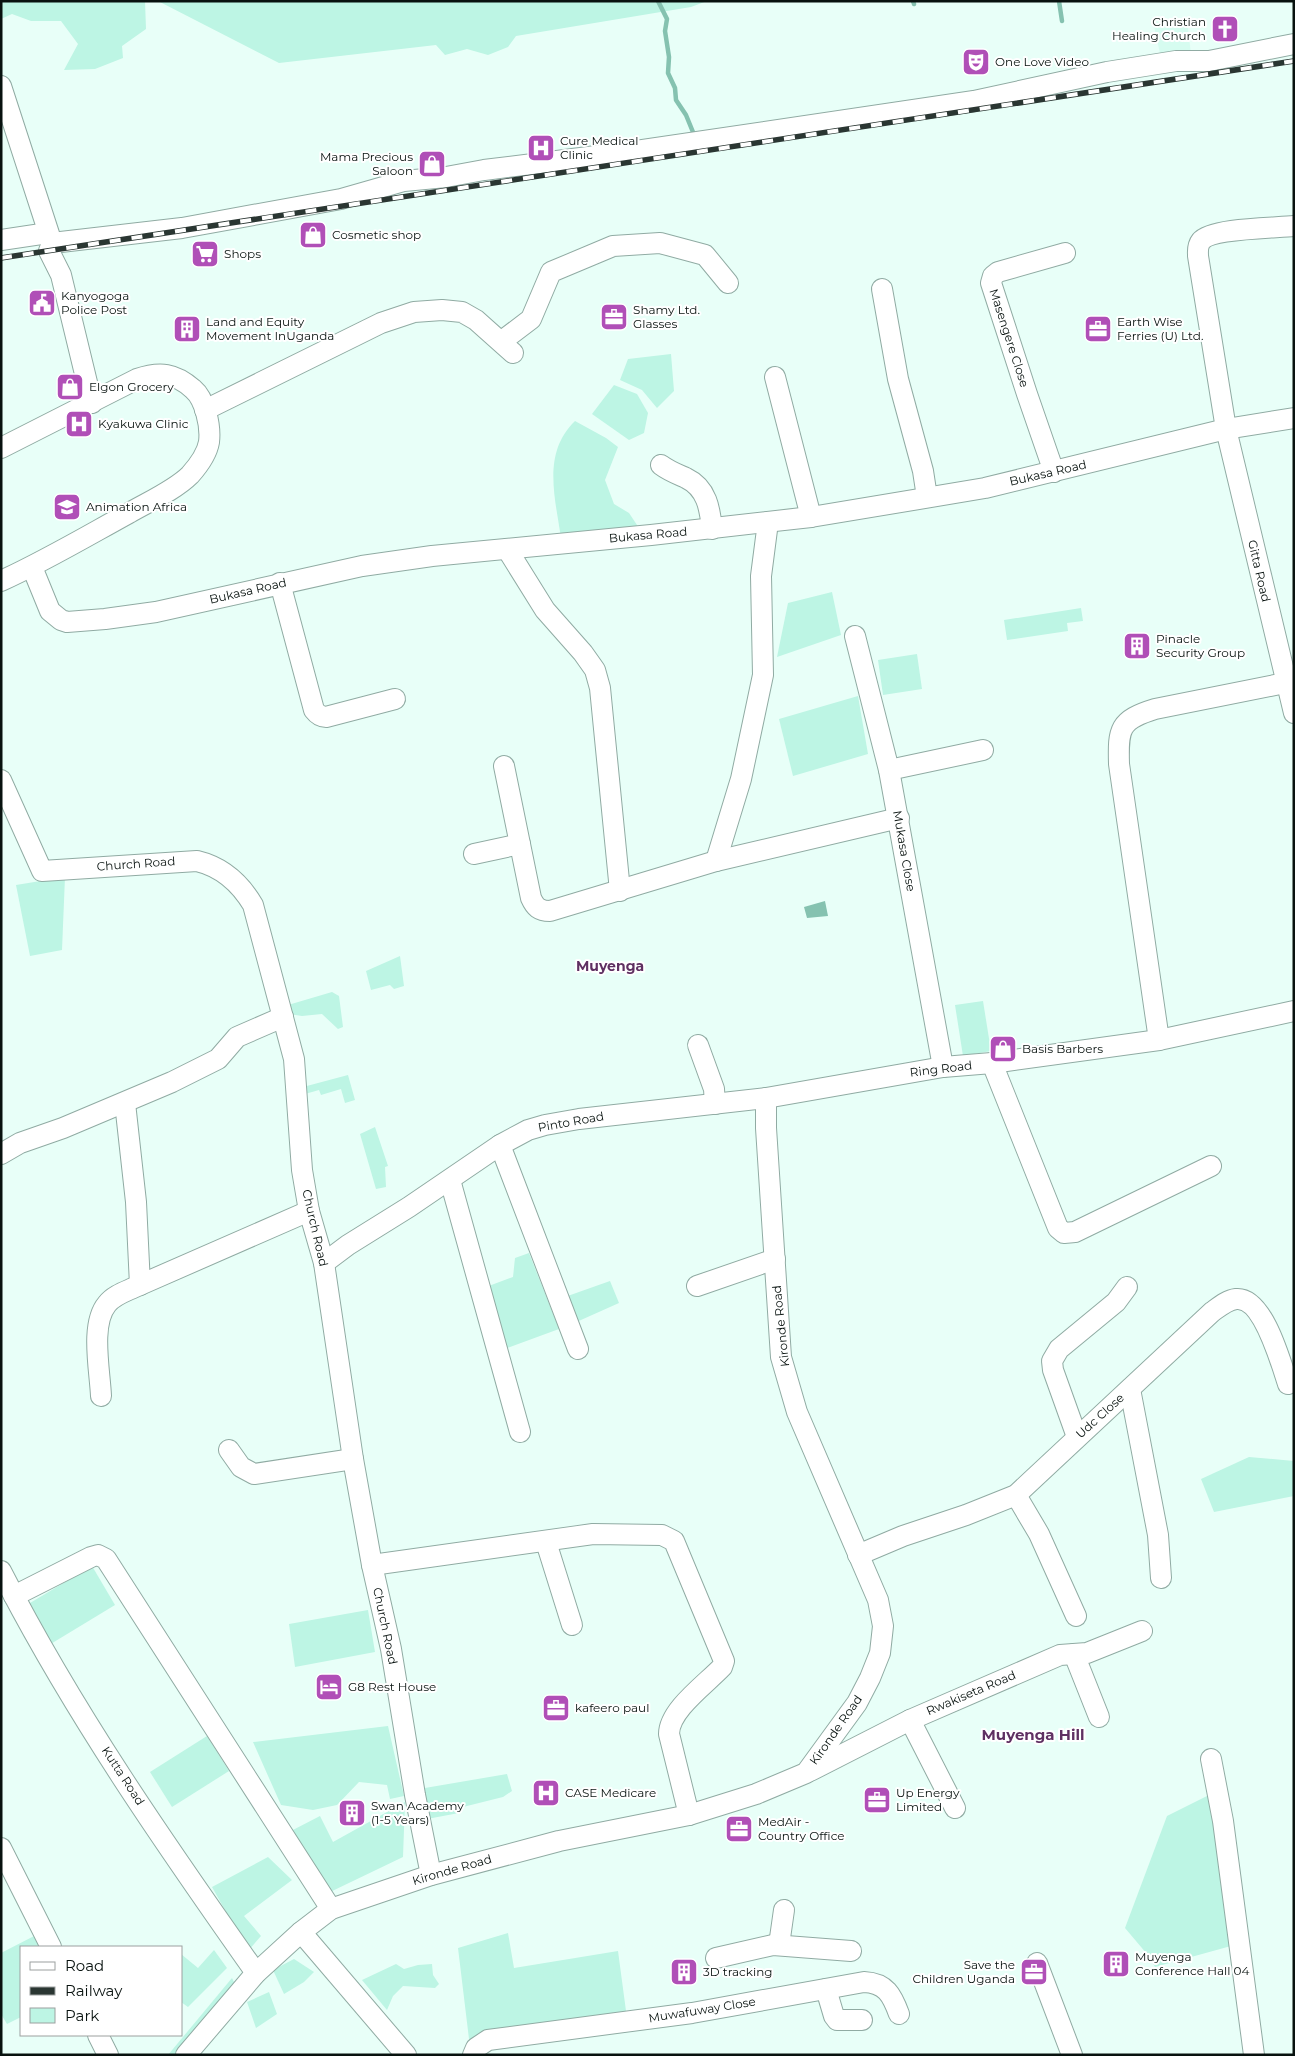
<svg xmlns="http://www.w3.org/2000/svg" width="1295" height="2056" viewBox="0 0 1295 2056" font-family="Montserrat,sans-serif">
<style>
.built{fill:#d6fcf0}
.green{fill:#bdf5e4}
.water{fill:#85c2b0}
.lines{fill:none;stroke-linecap:round;stroke-linejoin:round}
.stream{stroke:#85c2b0;stroke-width:4.5}
.minor-casing{stroke:#90aba3;stroke-width:22}
.minor{stroke:#fff;stroke-width:20}
.rail-casing{stroke:#2a3632;stroke-width:5.5}
.rail{stroke:#fff;stroke-width:4;stroke-dasharray:11;stroke-linecap:butt}
.labels{text-anchor:middle;stroke-width:4;stroke-linejoin:round;paint-order:stroke}
.poi-label{font-size:12px;fill:#08120f;stroke:#fff;text-anchor:start}
.street-label{font-size:12px;fill:#08120f;stroke:#fff}
.neighbourhood-label{font-size:14px;font-weight:bold;fill:#5f3062;stroke:#fff}
.quarter-label{font-size:15px;font-weight:bold;fill:#5f3062;stroke:#fff}
</style>
<rect width="100%" height="100%" fill="#e8fff8"/>
<!-- built -->
<path class="built" d="M1187,20L1191,54L1161,58L1154,26Z"/>
<!-- green -->
<g class="green">
<path d="M1,1H145L146,29L122,46L123,58L95,69L64,70L78,44L61,21H31L12,14L1,19Z"/>
<path d="M158,1H707L691,7L516,36L508,47L488,55L467,49L445,55L436,45L279,63Z"/>
<path d="M671,354L674,391L657,408L642,390L620,380L628,359Z"/>
<path d="M614,385L637,394L648,413L644,433L629,440L592,414Z"/>
<path d="M575,421L606,438L618,447L605,480L614,504L629,513L641,531L561,538C555,497 542,453 575,421Z"/>
<path d="M832,592L841,635L777,657L788,603Z"/>
<path d="M1081,608L1083,621L1067,623L1068,631L1007,640L1004,620Z"/>
<path d="M917,654L922,689L883,695L878,660Z"/>
<path d="M858,696L868,754L793,776L779,719Z"/>
<path d="M65,877L62,950L30,956L16,885Z"/>
<path d="M400,956L404,986L394,989L390,985L371,990L366,971Z"/>
<path d="M332,992L339,996L343,1027L338,1029L322,1014L302,1016L289,1014L288,1005Z"/>
<path d="M983,1001L991,1051L963,1056L955,1005Z"/>
<path d="M348,1075L355,1100L345,1103L341,1089L321,1095L319,1090L305,1094L303,1087Z"/>
<path d="M375,1127L388,1166L385,1167L386,1187L376,1189L360,1134Z"/>
<path d="M529,1253L559,1329L502,1350L486,1287L513,1277L515,1258Z"/>
<path d="M610,1281L619,1303L572,1324L562,1298Z"/>
<path d="M1249,1457L1294,1461V1496L1214,1512L1201,1479Z"/>
<path d="M92,1566L115,1605L49,1645L25,1606Z"/>
<path d="M368,1610L375,1652L295,1667L289,1624Z"/>
<path d="M388,1726L404,1796L390,1799L387,1785L359,1782L337,1805L313,1810L281,1805L253,1742Z"/>
<path d="M207,1736L229,1771L172,1807L150,1772Z"/>
<path d="M507,1774L512,1791L503,1797L459,1808V1813L427,1819L419,1789Z"/>
<path d="M1213,1793L1231,1946L1155,1967L1147,1954L1125,1928L1167,1816Z"/>
<path d="M405,1802L403,1857L326,1894L289,1832L320,1816L333,1842Z"/>
<path d="M268,1857L292,1880L244,1916L261,1936L248,1951L212,1887Z"/>
<path d="M508,1933L514,1968L618,1951L626,2011L469,2039L458,1948Z"/>
<path d="M38,1934L46,1947H21V2017L7,2024L1,2014V1953Z"/>
<path d="M214,1950L227,1968L188,2007L181,2002V1954L198,1968Z"/>
<path d="M294,1959L314,1972L304,1982L284,1994L273,1970Z"/>
<path d="M396,1964L404,1969L418,1965L432,1964L433,1975L439,1984L435,1988L403,1986L393,1996L387,2010L362,1980Z"/>
<path d="M232,1978L235,1984L175,2055H168Z"/>
<path d="M269,1992L277,2014L256,2028L247,2002Z"/>
</g>
<!-- water -->
<path class="water" d="M825,901L828,916L807,918L804,907Z"/>
<g class="lines">
<!-- stream -->
<g class="stream">
<path d="M658,1L667,19L665,31L669,57L668,73L675,88L676,100L686,115L695,137"/>
<path d="M913,1L914,4"/>
<path d="M1059,1L1062,21"/>
</g>
<!-- minor casing -->
<g class="minor-casing">
<g id="minor">
<path d="M1,86L52,243L49,251L61,275L92,403"/>
<path d="M1294,226C1275,228 1211,228 1201,241C1197,246 1198,251 1198,256L1226,429L1294,713"/>
<path d="M1,240L48,233"/>
<path d="M52,243L182,228L341,199L404,181L446,177L484,170L636,151L974,101L1107,72L1176,61H1209L1294,44"/>
<path d="M882,289L898,379L923,471L927,497"/>
<path d="M502,341L531,319L551,272L613,246L660,243L705,255L728,283"/>
<path d="M775,377L811,517"/>
<path d="M205,410L381,323L414,312L442,310L462,312L476,320L513,353"/>
<path d="M1,448L137,379C160,371 175,373 193,389C205,399 211,426 209,442C207,454 198,466 190,475C175,490 148,502 129,513C87,536 45,561 1,581"/>
<path d="M661,465C669,471 677,474 686,478C707,488 710,509 712,529"/>
<path d="M1054,472L1027,394L991,283L993,276L998,272L1065,253"/>
<path d="M507,549L545,610L583,653L595,670L600,688L620,891"/>
<path d="M32,567L50,611L61,620L67,622L105,619L156,612L362,566L432,556L651,535L811,517L985,488L1226,429L1294,418"/>
<path d="M280,583L314,710C317,714 320,717 326,717L395,699"/>
<path d="M855,636L889,770L943,1067"/>
<path d="M504,766L531,898C535,907 539,911 550,911L716,861L899,818"/>
<path d="M889,770L983,750"/>
<path d="M1,780L42,871L197,861C222,867 240,883 253,905L294,1059L302,1170L309,1211L324,1263L353,1459L372,1565L391,1649L415,1795L431,1875"/>
<path d="M474,854L520,844"/>
<path d="M716,861L741,779L763,675L761,576L768,522"/>
<path d="M1159,1040L1119,764C1118,729 1119,720 1155,709L1285,683"/>
<path d="M698,1045L714,1089L715,1104"/>
<path d="M992,1063L1058,1228L1064,1233L1075,1232L1211,1166"/>
<path d="M125,1103L136,1202L140,1285"/>
<path d="M500,1145L578,1349"/>
<path d="M1,1154L20,1143L63,1128L172,1082L218,1059L237,1037L283,1017"/>
<path d="M450,1180L520,1432"/>
<path d="M324,1263L348,1245L409,1207L500,1145L528,1130L545,1125L579,1119L766,1098L943,1067L992,1063L1159,1040L1294,1011"/>
<path d="M697,1286L775,1259"/>
<path d="M1130,1389L1158,1535L1161,1578"/>
<path d="M101,1396C100,1371 90,1324 107,1304C113,1296 124,1292 133,1288L309,1211"/>
<path d="M1077,1437L1053,1370L1052,1361L1059,1349L1116,1302L1127,1287"/>
<path d="M229,1450L241,1467L254,1474L353,1459"/>
<path d="M1016,1495L1039,1534L1076,1616"/>
<path d="M546,1542L572,1625"/>
<path d="M858,1555L903,1536L966,1515L1016,1495L1212,1312C1219,1307 1227,1300 1236,1299C1263,1296 1281,1363 1288,1384"/>
<path d="M372,1565L593,1534L662,1535L674,1541L724,1661L722,1667C706,1684 669,1710 669,1734L689,1815"/>
<path d="M1,1571C73,1712 165,1844 256,1973"/>
<path d="M14,1596L91,1557L98,1555L106,1559L331,1909"/>
<path d="M1074,1654L1099,1717"/>
<path d="M910,1720L955,1808"/>
<path d="M1211,1759L1223,1821L1254,2055"/>
<path d="M810,1771L910,1720L1060,1655L1087,1653L1142,1631"/>
<path d="M1,1848L51,1947"/>
<path d="M301,1932L406,2055"/>
<path d="M779,1945L784,1910"/>
<path d="M716,1958L773,1945L851,1951"/>
<path d="M1037,1963L1072,2055"/>
<path d="M826,1989L834,2016L837,2020H862"/>
<path d="M98,2035L108,2055"/>
<path d="M186,2055L256,1973L301,1932L331,1909L431,1875L559,1841L689,1815L756,1794L806,1773L857,1703L870,1678L880,1653L883,1626L878,1600L797,1412L781,1357L766,1128V1098"/>
<path d="M473,2055L476,2048L488,2040L692,2013L864,1982C886,1983 892,1995 899,2014"/>
</g>
</g>
<!-- minor -->
<use href="#minor" class="minor"/>
<!-- rail casing -->
<g class="rail-casing">
<path id="rail" d="M1,258L1294,61"/>
</g>
<!-- rail -->
<use href="#rail" class="rail"/>
</g>
<!-- icons -->
<defs>
<g id="church-square" transform="scale(1.4375)"><rect x="-9" y="-9" width="18" height="18" rx="4" fill="#b04fb7" stroke="#fff"/><path d="M-1.2-6h2.4v3.5h3.3v2.4h-3.3V6h-2.4V-.1h-3.3v-2.4h3.3Z" fill="#fff"/></g>
<g id="theatre-square" transform="scale(1.4375)"><rect x="-9" y="-9" width="18" height="18" rx="4" fill="#b04fb7" stroke="#fff"/><path d="M-5-5.5Q0-4 5-5.5V0Q5 5 0 6Q-5 5-5 0ZM-3.3-2.5H-1v1.5H-3.3ZM1-2.5H3.3v1.5H1ZM-2.8 1Q0 5.5 2.8 1Z" fill="#fff"/></g>
<g id="hospital-square" transform="scale(1.4375)"><rect x="-9" y="-9" width="18" height="18" rx="4" fill="#b04fb7" stroke="#fff"/><path d="M-5-5h3v3.5h4V-5h3V5h-3V1.5h-4V5h-3Z" fill="#fff"/></g>
<g id="shop-square" transform="scale(1.4375)"><rect x="-9" y="-9" width="18" height="18" rx="4" fill="#b04fb7" stroke="#fff"/><path d="M-5-2.5h2.3a2.7 3.5 0 0 1 5.4 0H5L5.5 6h-11ZM-1.5-2.5h3a1.5 2.3 0 0 0-3 0Z" fill="#fff"/></g>
<g id="supermarket-square" transform="scale(1.4375)"><rect x="-9" y="-9" width="18" height="18" rx="4" fill="#b04fb7" stroke="#fff"/><path d="M-6-5.5h2.5l.6 2H6L4.5 2H-2.5L-4.4-4H-6ZM-1.5 3.2a1.3 1.3 0 1 0 .1 0ZM3 3.2a1.3 1.3 0 1 0 .1 0Z" fill="#fff"/></g>
<g id="civic-square" transform="scale(1.4375)"><rect x="-9" y="-9" width="18" height="18" rx="4" fill="#b04fb7" stroke="#fff"/><path d="M-.6-6.5H3V-4.5H.6V-3L4-1V1h2V6H-6V1h2V-1L-.6-3ZM-1.2 2.5V6h2.4V2.5Z" fill="#fff"/></g>
<g id="office-square" transform="scale(1.4375)"><rect x="-9" y="-9" width="18" height="18" rx="4" fill="#b04fb7" stroke="#fff"/><path d="M-6-3h4V-5.5h4V-3h4V5H-6ZM-1-4.5V-3h2v-1.5ZM-6 0V1H6V0Z" fill="#fff"/></g>
<g id="building-square" transform="scale(1.4375)"><rect x="-9" y="-9" width="18" height="18" rx="4" fill="#b04fb7" stroke="#fff"/><path d="M-4-6H4V6H1V3H-1V6H-4ZM-2.5-4.3h1.7v1.8h-1.7ZM.8-4.3h1.7v1.8H.8ZM-2.5-1h1.7V.8h-1.7ZM.8-1h1.7V.8H.8Z" fill="#fff"/></g>
<g id="school-square" transform="scale(1.4375)"><rect x="-9" y="-9" width="18" height="18" rx="4" fill="#b04fb7" stroke="#fff"/><path d="M0-5L7-2L0 1L-7-2ZM-4 1L0 2.5L4 1V4Q0 6-4 4Z" fill="#fff"/></g>
<g id="hotel-square" transform="scale(1.4375)"><rect x="-9" y="-9" width="18" height="18" rx="4" fill="#b04fb7" stroke="#fff"/><path d="M-6-4.5h1.5V1H6V5H4.5V3h-9V5H-6ZM-4 0a1.8 1.8 0 1 1 3.6 0ZM.5 0V-2.5h3Q6-2.5 6 0Z" fill="#fff"/></g>
</defs>
<g fill-rule="evenodd">
<use href="#church-square" x="1225" y="29"/>
<use href="#theatre-square" x="976" y="62"/>
<use href="#hospital-square" x="541" y="148"/>
<use href="#shop-square" x="432" y="164"/>
<use href="#shop-square" x="313" y="235"/>
<use href="#supermarket-square" x="205" y="254"/>
<use href="#civic-square" x="42" y="303"/>
<use href="#office-square" x="614" y="317"/>
<use href="#building-square" x="187" y="329"/>
<use href="#office-square" x="1098" y="329"/>
<use href="#shop-square" x="70" y="387"/>
<use href="#hospital-square" x="79" y="424"/>
<use href="#school-square" x="67" y="507"/>
<use href="#building-square" x="1137" y="646"/>
<use href="#shop-square" x="1003" y="1049"/>
<use href="#hotel-square" x="329" y="1687"/>
<use href="#office-square" x="556" y="1708"/>
<use href="#hospital-square" x="546" y="1793"/>
<use href="#office-square" x="877" y="1800"/>
<use href="#building-square" x="352" y="1813"/>
<use href="#office-square" x="739" y="1829"/>
<use href="#building-square" x="1116" y="1964"/>
<use href="#building-square" x="684" y="1972"/>
<use href="#office-square" x="1034" y="1972"/>
</g>
<g class="labels">
<!-- poi labels -->
<g class="poi-label">
<text x="1206" y="26" text-anchor="end">Christian<tspan x="1206" dy="14">Healing Church</tspan></text>
<text x="995" y="66">One Love Video</text>
<text x="560" y="145">Cure Medical<tspan x="560" dy="14">Clinic</tspan></text>
<text x="413" y="161" text-anchor="end">Mama Precious<tspan x="413" dy="14">Saloon</tspan></text>
<text x="332" y="239">Cosmetic shop</text>
<text x="224" y="258">Shops</text>
<text x="61" y="300">Kanyogoga<tspan x="61" dy="14">Police Post</tspan></text>
<text x="633" y="314">Shamy Ltd.<tspan x="633" dy="14">Glasses</tspan></text>
<text x="206" y="326">Land and Equity<tspan x="206" dy="14">Movement InUganda</tspan></text>
<text x="1117" y="326">Earth Wise<tspan x="1117" dy="14">Ferries (U) Ltd.</tspan></text>
<text x="89" y="391">Elgon Grocery</text>
<text x="98" y="428">Kyakuwa Clinic</text>
<text x="86" y="511">Animation Africa</text>
<text x="1156" y="643">Pinacle<tspan x="1156" dy="14">Security Group</tspan></text>
<text x="1022" y="1053">Basis Barbers</text>
<text x="348" y="1691">G8 Rest House</text>
<text x="575" y="1712">kafeero paul</text>
<text x="565" y="1797">CASE Medicare</text>
<text x="896" y="1797">Up Energy<tspan x="896" dy="14">Limited</tspan></text>
<text x="371" y="1810">Swan Academy<tspan x="371" dy="14">(1-5 Years)</tspan></text>
<text x="758" y="1826">MedAir -<tspan x="758" dy="14">Country Office</tspan></text>
<text x="1135" y="1961">Muyenga<tspan x="1135" dy="14">Conference Hall 04</tspan></text>
<text x="1015" y="1969" text-anchor="end">Save the<tspan x="1015" dy="14">Children Uganda</tspan></text>
<text x="703" y="1976">3D tracking</text>
</g>
<!-- street labels -->
<g class="street-label">
<text transform="translate(1009 338) rotate(72)" y="4">Masengere Close</text>
<text transform="translate(1048 473) rotate(-13)" y="4">Bukasa Road</text>
<text transform="translate(648 535) rotate(-5)" y="4">Bukasa Road</text>
<text transform="translate(1259 571) rotate(77)" y="4">Gitta Road</text>
<text transform="translate(248 591) rotate(-13)" y="4">Bukasa Road</text>
<text transform="translate(904 851) rotate(80)" y="4">Mukasa Close</text>
<text transform="translate(136 864) rotate(-4)" y="4">Church Road</text>
<text transform="translate(941 1069) rotate(-7)" y="4">Ring Road</text>
<text transform="translate(571 1122) rotate(-10)" y="4">Pinto Road</text>
<text transform="translate(315 1228) rotate(77)" y="4">Church Road</text>
<text transform="translate(781 1326) rotate(-96)" y="4">Kironde Road</text>
<text transform="translate(1100 1416) rotate(-42)" y="4">Udc Close</text>
<text transform="translate(385 1626) rotate(78)" y="4">Church Road</text>
<text transform="translate(971 1693) rotate(-23)" y="4">Rwakiseta Road</text>
<text transform="translate(836 1730) rotate(-55)" y="4">Kironde Road</text>
<text transform="translate(123 1776) rotate(57)" y="4">Kutta Road</text>
<text transform="translate(452 1870) rotate(-16)" y="4">Kironde Road</text>
<text transform="translate(702 2010) rotate(-9)" y="4">Muwafuway Close</text>
</g>
<!-- neighbourhood labels -->
<g class="neighbourhood-label">
<text x="610" y="971">Muyenga</text>
</g>
<!-- quarter labels -->
<g class="quarter-label">
<text x="1033" y="1740">Muyenga Hill</text>
</g>
</g>
<!-- border -->
<rect width="1295" height="2056" fill="none" stroke="#08120f" stroke-width="5"/>
<!-- legend -->
<rect x="20" y="1946" width="162" height="90" fill="#ffffff" stroke="#9ca09f"/>
<rect x="30" y="1962" width="25" height="8" fill="#ffffff" stroke="#9ca09f"/>
<text x="65" y="1971" font-size="15" fill="#08120f">Road</text>
<rect x="30" y="1987" width="25" height="8" fill="#2a3632" stroke="#9ca09f"/>
<text x="65" y="1996" font-size="15" fill="#08120f">Railway</text>
<rect x="30" y="2008" width="25" height="15" fill="#bdf5e4" stroke="#9ca09f"/>
<text x="65" y="2021" font-size="15" fill="#08120f">Park</text>
</svg>
